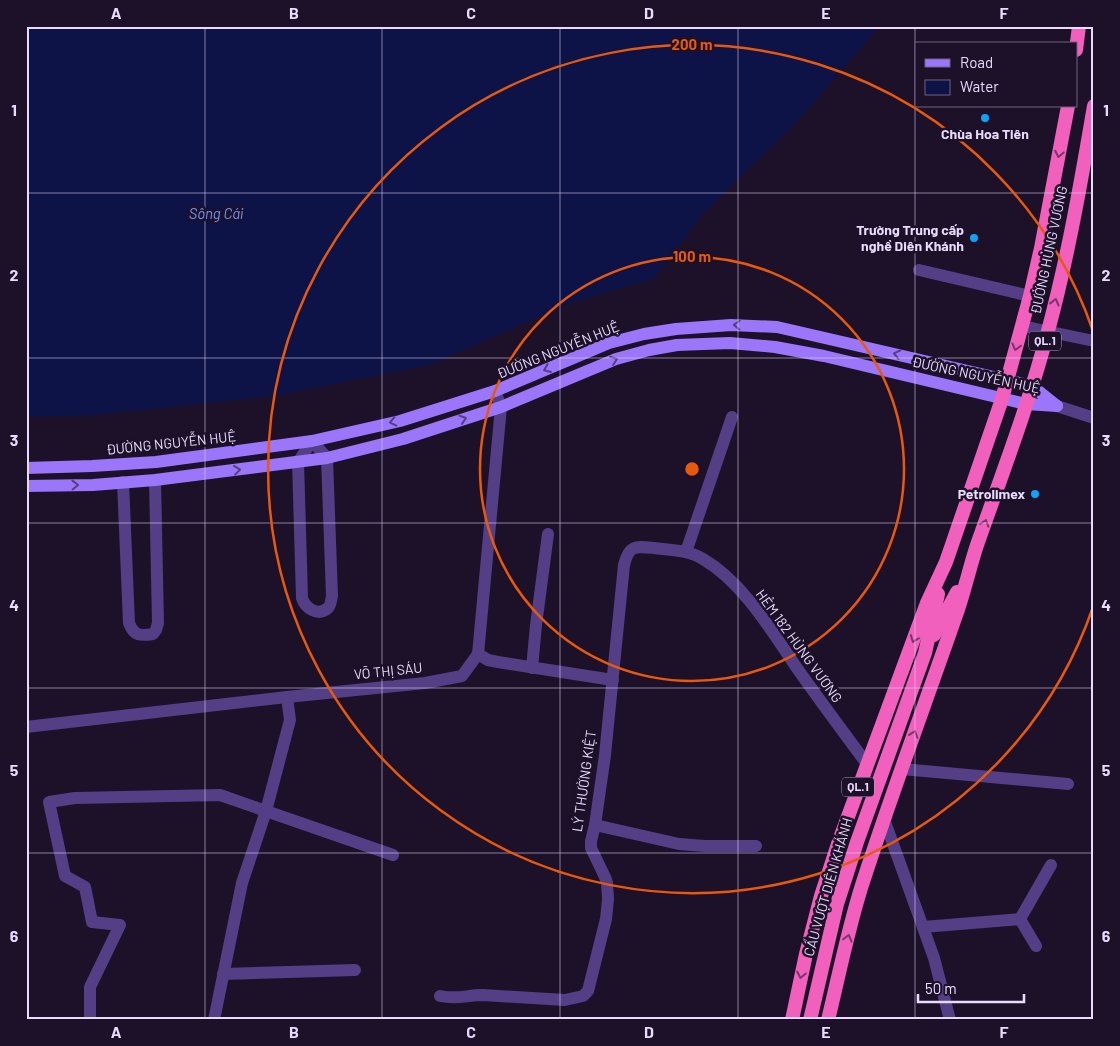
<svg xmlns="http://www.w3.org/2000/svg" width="1120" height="1046" viewBox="0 0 1120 1046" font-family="Barlow,sans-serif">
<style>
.water{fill:#0d1347}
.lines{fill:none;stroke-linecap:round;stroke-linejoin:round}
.minor{stroke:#543e86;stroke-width:12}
.secondary{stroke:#9c76fa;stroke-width:12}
.trunk{stroke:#f160bc;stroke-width:14}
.oneway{stroke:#7c356b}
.oneway2{stroke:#563e87}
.grid{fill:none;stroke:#e8dbfe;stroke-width:1;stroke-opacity:0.55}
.ring{fill:none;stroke:#e8590c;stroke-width:2.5}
.poi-dot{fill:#0ea3f7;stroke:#1c1129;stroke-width:2}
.labels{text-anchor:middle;stroke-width:5;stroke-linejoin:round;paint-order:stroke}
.shield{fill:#1c1129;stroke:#ab9ebe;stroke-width:1}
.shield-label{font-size:12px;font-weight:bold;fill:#e8dbfe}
.poi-label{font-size:14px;font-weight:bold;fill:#e8dbfe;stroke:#1c1129;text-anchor:end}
.street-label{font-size:14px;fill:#e8dbfe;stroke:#1c1129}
.water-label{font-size:15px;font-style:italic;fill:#6d94fa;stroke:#1c1129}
.centre{fill:#e8590c;stroke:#1c1129;stroke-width:2.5}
.ring-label{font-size:15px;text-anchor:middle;font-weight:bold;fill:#e8590c;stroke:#1c1129;stroke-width:5;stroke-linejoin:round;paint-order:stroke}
.neatline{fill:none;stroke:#e8dbfe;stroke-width:2}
.grid-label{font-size:16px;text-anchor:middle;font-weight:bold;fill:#e8dbfe}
</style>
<rect width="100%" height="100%" fill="#1c1129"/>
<!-- water -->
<path class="water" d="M26,26H880L796,123L703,214L653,279L570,303L430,365L275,396L97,415L26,417Z"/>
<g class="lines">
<!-- minor -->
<g class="minor">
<path d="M919,270L1030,296"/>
<path d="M1022,326L1094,341"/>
<path d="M1057,406L1094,418"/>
<path d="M312,441L327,458L332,596C331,600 331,605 328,608C318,617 305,608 302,598L298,462Z"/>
<path d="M123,482L129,623C134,636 140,636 153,634L156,630L158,623L155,480"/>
<path d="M686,552L732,417"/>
<path d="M478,654L488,660L498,662L613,680"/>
<path d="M532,668L536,625L548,534"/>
<path d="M26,727L287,697L425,683L462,676L478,654L501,407L495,391"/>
<path d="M902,769L1068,784"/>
<path d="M884,819L934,958L950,1020"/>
<path d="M595,825L679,844L705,846H756"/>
<path d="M1020,919L1051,865"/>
<path d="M923,927L1020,919L1036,946"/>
<path d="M223,974L355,970"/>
<path d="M440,996C458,1000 466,995 483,995L565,1000L583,996L588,991L606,919L608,899L607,883L605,877L591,848V841L595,825L605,755L624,565C629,545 635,546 654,548C671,550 688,550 703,559C744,583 772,632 799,671C821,702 844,733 867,764"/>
<path d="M90,1020V987L120,925L92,922L85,887L65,876L49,802L75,798L220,795L393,855"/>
<path d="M214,1020L242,883L266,811L290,720L287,697"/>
</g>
<!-- secondary -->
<g class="secondary">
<path d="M26,468L92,466L156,462L312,441L400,421L495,391L609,343L644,334L676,329L731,325L777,327L1007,380L1032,386L1057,406"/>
<path d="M26,486L93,485L155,480L327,458L403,439L501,407L616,359L649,350L677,345L730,343L775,347L824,356L1026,404L1057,406"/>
</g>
<!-- trunk -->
<g class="trunk">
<path d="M1076,50L1079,26"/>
<path d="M934,635L957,592"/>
<path d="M792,1020L806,954L821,896L839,841L927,603L946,562L1002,399L1030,296L1041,248L1068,106"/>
<path d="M810,1020L837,904L857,842L925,653L938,594"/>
<path d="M828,1020C839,975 848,929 862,885C891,795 924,707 955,618C964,594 969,569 977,545C1002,474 1029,404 1048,331C1068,257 1081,182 1094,106"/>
</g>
</g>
<!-- one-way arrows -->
<defs><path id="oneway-chevron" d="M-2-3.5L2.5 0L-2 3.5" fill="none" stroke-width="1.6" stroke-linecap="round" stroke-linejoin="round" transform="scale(1.25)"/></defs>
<g class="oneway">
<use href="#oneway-chevron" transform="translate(1059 154) rotate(101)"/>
<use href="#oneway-chevron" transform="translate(1055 302) rotate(-76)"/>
<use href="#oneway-chevron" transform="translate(1016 347) rotate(105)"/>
<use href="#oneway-chevron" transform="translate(985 523) rotate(-71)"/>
<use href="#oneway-chevron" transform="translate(914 639) rotate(111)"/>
<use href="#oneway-chevron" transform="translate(914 734) rotate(-71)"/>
<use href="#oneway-chevron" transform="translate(848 938) rotate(-75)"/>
<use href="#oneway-chevron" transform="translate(801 975) rotate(102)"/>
</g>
<g class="oneway2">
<use href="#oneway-chevron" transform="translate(737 325) rotate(-178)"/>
<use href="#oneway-chevron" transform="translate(897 354) rotate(-167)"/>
<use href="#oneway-chevron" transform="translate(614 360) rotate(-20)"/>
<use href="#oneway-chevron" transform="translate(547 369) rotate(157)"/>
<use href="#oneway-chevron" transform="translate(463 419) rotate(-18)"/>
<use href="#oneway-chevron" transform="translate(393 422) rotate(167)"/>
<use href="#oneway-chevron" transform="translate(237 470) rotate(-7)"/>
<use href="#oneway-chevron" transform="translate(75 485) rotate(-1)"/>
</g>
<!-- grid -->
<path class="grid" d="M205,26V1020M382,26V1020M560,26V1020M738,26V1020M915,26V1020M26,193H1094M26,358H1094M26,523H1094M26,688H1094M26,853H1094"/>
<!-- distance rings -->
<g class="ring">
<circle cx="692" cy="469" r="212"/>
<path d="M1093 607A424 424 0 1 1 1093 331"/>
</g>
<!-- markers -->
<g class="poi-dot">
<circle cx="985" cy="118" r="5"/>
<circle cx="974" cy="238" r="5"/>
<circle cx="1035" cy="494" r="5"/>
</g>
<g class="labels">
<!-- shield labels -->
<g class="shield">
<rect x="1029" y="331.5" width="32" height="19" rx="4"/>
<rect x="842" y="777.5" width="32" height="19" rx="4"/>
</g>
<g class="shield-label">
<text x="1045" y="345">QL.1</text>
<text x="858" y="791">QL.1</text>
</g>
<!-- poi labels -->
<g class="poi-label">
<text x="985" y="139" text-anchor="middle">Chùa Hoa Tiên</text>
<text x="964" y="235">Trường Trung cấp<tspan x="964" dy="16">nghề Diên Khánh</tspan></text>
<text x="1025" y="499">Petrolimex</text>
</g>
<!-- street labels -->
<g class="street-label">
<text transform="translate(1049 250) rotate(-78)" y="5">ĐƯỜNG HÙNG VƯƠNG</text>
<text transform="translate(558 350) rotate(-22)" y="5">ĐƯỜNG NGUYỄN HUỆ</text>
<text transform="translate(976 375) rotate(12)" y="5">ĐƯỜNG NGUYỄN HUỆ</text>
<text transform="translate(171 443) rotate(-6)" y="5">ĐƯỜNG NGUYỄN HUỆ</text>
<text transform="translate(799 646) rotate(54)" y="5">HẺM 182 HÙNG VƯƠNG</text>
<text transform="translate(388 671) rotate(-6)" y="5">VÕ THỊ SÁU</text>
<text transform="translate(584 781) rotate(-82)" y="5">LÝ THƯỜNG KIỆT</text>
<text transform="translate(828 887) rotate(-74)" y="5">CẦU VƯỢT DIÊN KHÁNH</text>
</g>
<!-- water labels -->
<g class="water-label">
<text x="216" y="219">Sông Cái</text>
</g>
</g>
<circle cx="692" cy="469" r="8" class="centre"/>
<g class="ring-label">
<text x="692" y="50">200 m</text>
<text x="692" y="262">100 m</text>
</g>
<!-- border -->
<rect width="1120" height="1046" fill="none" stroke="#1c1129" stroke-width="55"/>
<!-- legend -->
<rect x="915" y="42" width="162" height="65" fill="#1c1129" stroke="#6e627e"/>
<rect x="925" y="59" width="25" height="8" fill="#9c76fa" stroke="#6e627e"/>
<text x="960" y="68" font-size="15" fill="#e8dbfe">Road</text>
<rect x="925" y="80" width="25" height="15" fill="#0d1347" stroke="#6e627e"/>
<text x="960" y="92" font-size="15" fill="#e8dbfe">Water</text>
<!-- scale -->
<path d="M918 994v8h106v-8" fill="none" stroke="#e8dbfe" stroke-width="2.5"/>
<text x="925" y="994" font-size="15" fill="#e8dbfe" stroke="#1c1129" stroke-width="4" paint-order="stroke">50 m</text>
<rect x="28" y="28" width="1064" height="990" class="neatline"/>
<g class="grid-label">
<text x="116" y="19">A</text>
<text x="294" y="19">B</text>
<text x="471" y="19">C</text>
<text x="649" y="19">D</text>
<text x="826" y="19">E</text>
<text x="1004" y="19">F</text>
<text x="14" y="116">1</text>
<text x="1106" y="116">1</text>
<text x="14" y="281">2</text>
<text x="1106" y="281">2</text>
<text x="14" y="446">3</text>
<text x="1106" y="446">3</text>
<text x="14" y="611">4</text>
<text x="1106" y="611">4</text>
<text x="14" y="776">5</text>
<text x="1106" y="776">5</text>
<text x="14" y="942">6</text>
<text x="1106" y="942">6</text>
<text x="116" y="1038">A</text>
<text x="294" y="1038">B</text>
<text x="471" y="1038">C</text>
<text x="649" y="1038">D</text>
<text x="826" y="1038">E</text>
<text x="1004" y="1038">F</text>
</g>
</svg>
